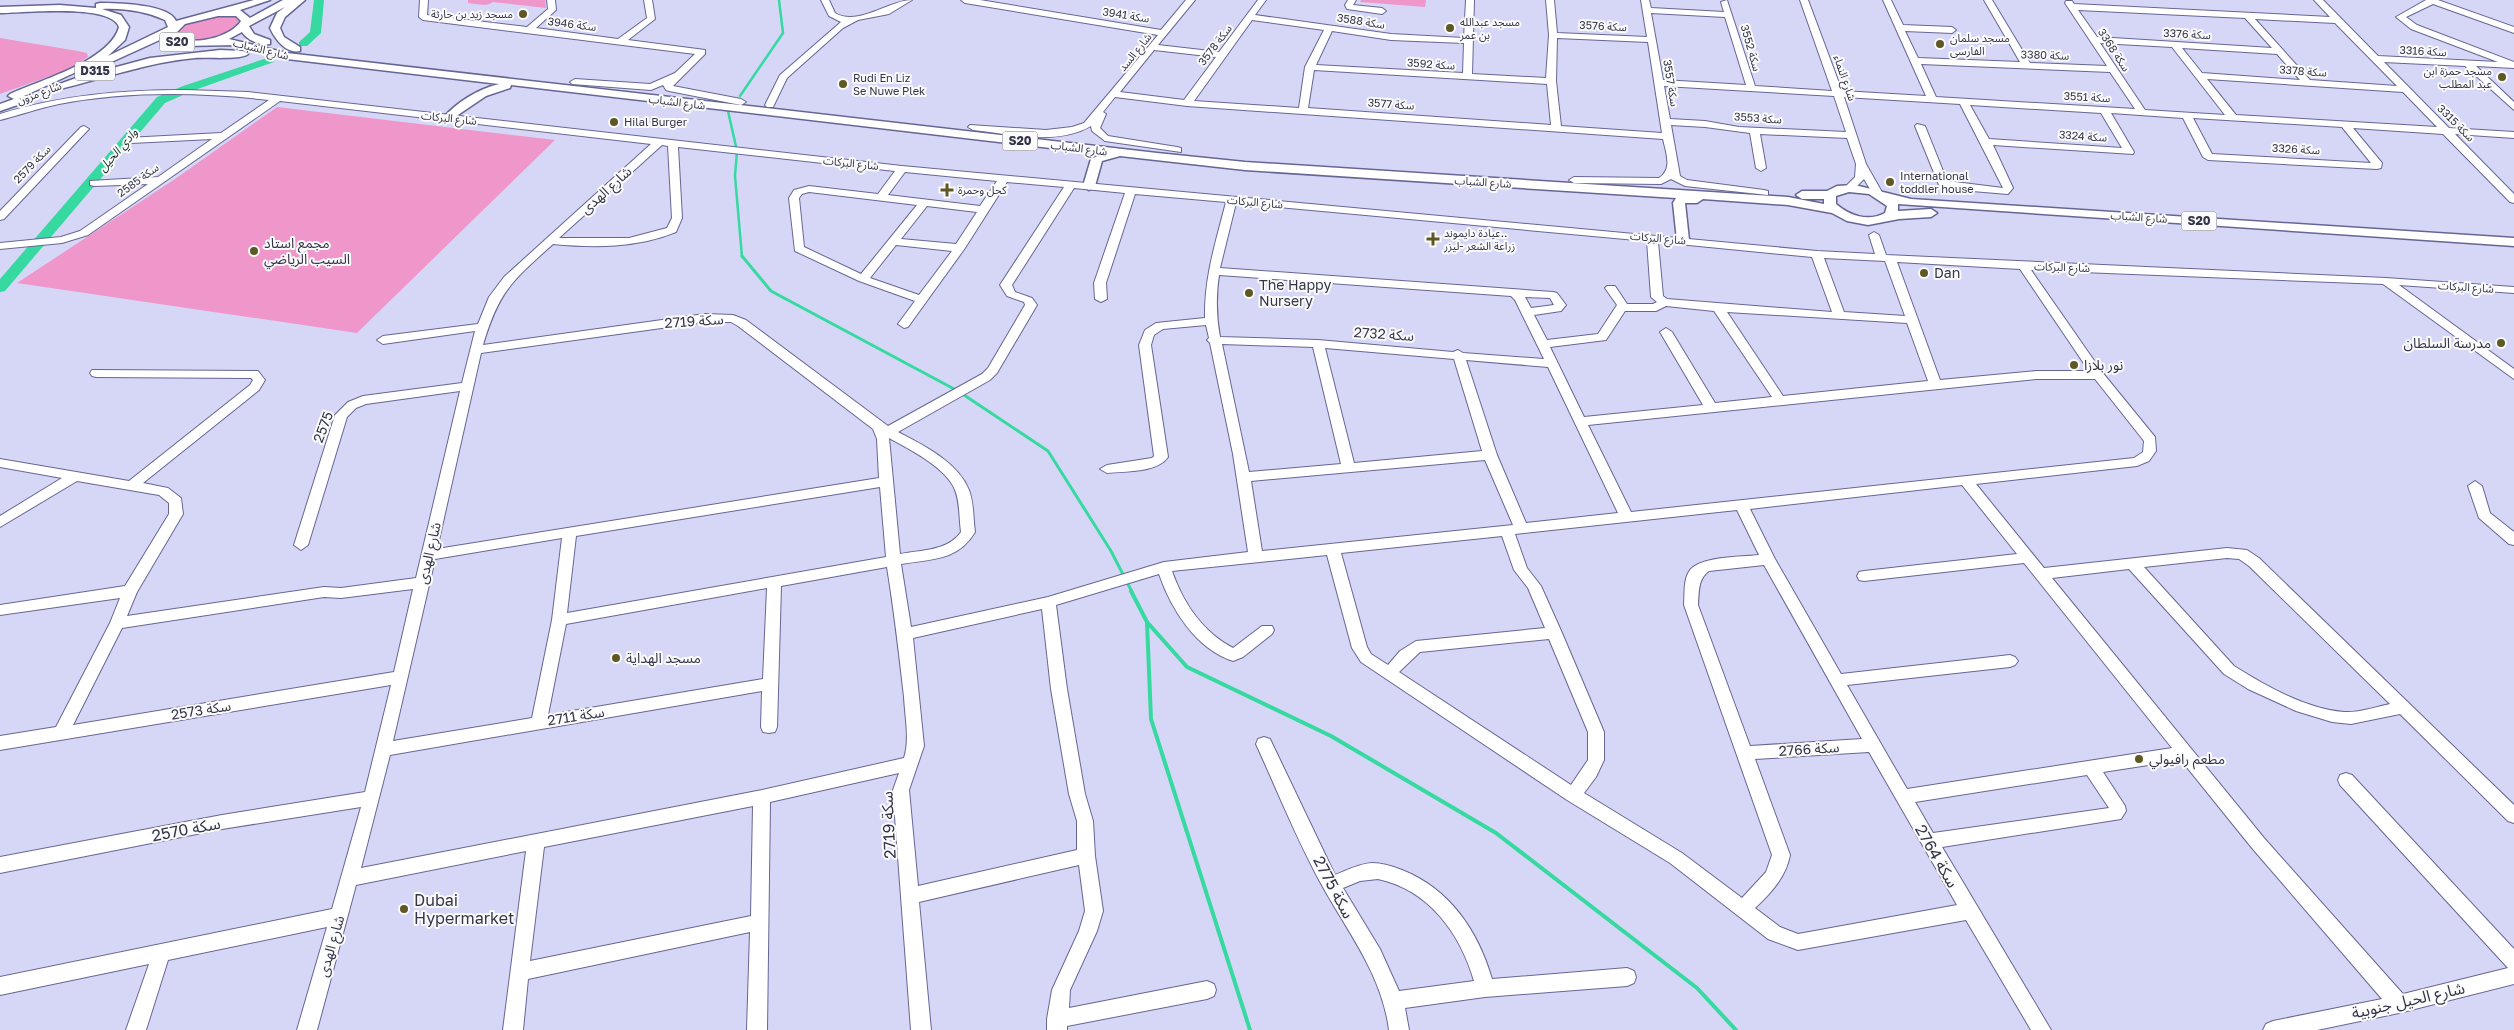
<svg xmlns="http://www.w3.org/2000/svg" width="2514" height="1030" viewBox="0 0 2514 1030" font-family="'Golos Text','Noto Sans Arabic',sans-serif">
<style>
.green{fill:#ef97ca}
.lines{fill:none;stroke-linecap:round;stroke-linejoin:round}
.stream-far2{stroke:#36d9a0;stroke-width:2.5}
.stream-far1{stroke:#36d9a0;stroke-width:3}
.stream{stroke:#36d9a0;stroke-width:4}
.river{fill:#36d9a0;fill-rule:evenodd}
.minor-casing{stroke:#666694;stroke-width:2}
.major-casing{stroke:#666694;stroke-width:3}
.minor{fill:#fff;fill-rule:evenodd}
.major{fill:#fff;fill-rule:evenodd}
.poi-dot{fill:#5d5824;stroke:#fbfbfb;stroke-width:2}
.labels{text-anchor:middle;stroke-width:4;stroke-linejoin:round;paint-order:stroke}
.far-poi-label{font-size:11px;fill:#35354a;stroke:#fbfbfb;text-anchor:start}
.far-street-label{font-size:11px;fill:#35354a;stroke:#fbfbfb}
.shield{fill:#fbfbfb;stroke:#70707f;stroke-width:1}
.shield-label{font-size:12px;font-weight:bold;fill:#35354a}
.far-water-label{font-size:12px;font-style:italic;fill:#172f25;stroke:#fbfbfb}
.street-label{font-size:14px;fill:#35354a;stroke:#fbfbfb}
.poi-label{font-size:14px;fill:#35354a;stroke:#fbfbfb;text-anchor:start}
.near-street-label{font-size:16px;fill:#35354a;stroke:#fbfbfb}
.near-poi-label{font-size:16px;fill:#35354a;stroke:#fbfbfb;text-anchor:start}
</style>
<rect width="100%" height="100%" fill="#d6d7f7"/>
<!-- green -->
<g class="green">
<path d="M468,0H545L546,8L493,2C487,7 476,4 468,3Z"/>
<path d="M1361,0H1426L1425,7L1360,2Z"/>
<path d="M233,15L239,19V23C225,37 192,45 175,35L178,27L198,17Z"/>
<path d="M0,38L78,51L87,53L88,57L67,70L0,94Z"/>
<path d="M277,107L555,140L357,333L17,283L175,179Z"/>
</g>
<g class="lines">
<!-- stream-far2 -->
<g class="stream-far2">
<path d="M740,96L783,33L779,0"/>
<path d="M728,111L737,151L735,176L742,257"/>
</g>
<!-- stream-far1 -->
<g class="stream-far1">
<path d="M742,256L771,291L956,390"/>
<path d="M961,393L1048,451L1111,551L1132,592"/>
</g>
<!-- stream -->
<g class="stream">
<path d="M1131,591L1147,622L1187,667L1331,736L1496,833L1697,988L1736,1030"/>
<path d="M1147,623L1151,719L1250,1030"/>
</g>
<!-- river -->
<g class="river">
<path d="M314,0H324L321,33L307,46H299V42L310,32Z"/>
<path d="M270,57L274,58V62L192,91L165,103L5,291L0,292V279L157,97L183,86Z"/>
</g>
<!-- minor casing -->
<g class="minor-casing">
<g id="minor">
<path d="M420,0H428L427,15L527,27L548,9L547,0H555L556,10L536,28L618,39L647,18L644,0H652L655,19L628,40L705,50V54L673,86L741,99L746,102L741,105L669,91L666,90L663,85L651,90L572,84L570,82L575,79L650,84L675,73L695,54L423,20L419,17Z"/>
<path d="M821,0H829L835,13C858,27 889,0 912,0L889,14L858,20L843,28L787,78L773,107H767L765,105L780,75L841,22L829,16Z"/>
<path d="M961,0H980L1161,30L1186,0H1195L1158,45L1219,52L1258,0H1266L1255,15L1391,34L1464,38L1466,0H1474L1472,74L1546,78L1549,35L1546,0H1554L1557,33L1647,37L1641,0H1649L1651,8L1724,12L1721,2L1727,0L1755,86L1832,91L1800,0H1808L1842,91L1926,96L1883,0H1891L1903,25L1952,27L1956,30L1952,33L1905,31L1918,58L2020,62L1984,0H1992L2030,63L2107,66L2065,3L2066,1H2072L2074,4L2330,17L2314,0H2323L2378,56L2498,62L2411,29L2396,17L2426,0H2438L2514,27V33L2433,4L2406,17L2417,25L2514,62V68L2476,66L2514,102V110L2465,66L2384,62L2449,128L2514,132V138L2455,134L2514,194V203L2510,202L2443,134L2353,128L2382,163L2381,168L2377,169L2208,160L2203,157L2183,118L2111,113L2134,152L2133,154L1993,145L2013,188L2008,194L1948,189L1939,185L1915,126L1917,124L1925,126L1947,181L2003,188L1960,104L1844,97L1866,164L1883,194L1882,196H1874L1864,179L1853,190H1845L1844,188L1855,177L1856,164L1847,138L1760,134L1766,168L1761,171L1756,168L1750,133L1705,127L1671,125L1680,176L1687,180L1764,190L1768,191V195L1685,186L1671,179L1661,184L1574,183L1569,180L1574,177L1659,178C1673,169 1666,153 1663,139L1187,106L1115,97L1103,112L1106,114L1100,128L1108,136L1177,147L1181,148V152L1105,141L1092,131L1091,126C1057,146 1010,134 973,130L968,127L970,125L1046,130L1072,127L1084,123L1158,35L965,3ZM2078,10L2245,18L2272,48L2097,37ZM1651,13L1725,17L1746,85L1663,80ZM2255,19L2335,23L2397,86L2310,80ZM1252,20L1324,30L1305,67L1299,108L1194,101ZM1332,31L1391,40L1464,43L1463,73L1316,65ZM1557,38L1648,42L1662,133L1561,126L1556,81ZM2100,43L2172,47L2225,115L2145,110ZM2182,48L2277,54L2300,80L2202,73ZM1154,50L1216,57L1184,100L1120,92ZM1921,64L2110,72L2135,109L1936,97ZM1314,70L1547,84L1551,125L1308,108ZM2207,79L2403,92L2437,127L2236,115ZM1664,86L1834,96L1846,132L1739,127L1705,121L1670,119ZM1970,105L2101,113L2122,148L1989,139ZM2193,118L2342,127L2371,163L2212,154Z"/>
<path d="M1348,0H1356L1353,5L1382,8L1386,11L1382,14L1347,9L1345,5Z"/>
<path d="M185,90L248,92L902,166L1817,251L1875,254L1869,235L1874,232L1879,235L1886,255L2386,278L2514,287V293L2399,285L2514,369V379L2383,284L2031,270L2102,372L2155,437L2156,451L2149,461L2137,466L1976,484L2044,568L2227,548L2247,550L2259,558L2514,805V823L2508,821L2400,714L2351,724L2332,722L2296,711L2248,689L2224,674L2129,569L2052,578L2264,838L2403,994L2508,968L2340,785L2338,780L2340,775L2346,773L2352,775L2514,949V984L2399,1013L2317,1030H2263L2266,1024L2273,1021L2382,999L2252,848L2181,760L2103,772L2125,806L2126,811L2121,819L1942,847L2051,1030H2031L1966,920L1798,950L1768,939L1670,863L1567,800L1361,662L1352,648L1327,555L1172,571C1183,603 1203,632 1233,648L1262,626H1272L1274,630L1272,634L1243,657L1233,661C1196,649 1171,609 1159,574L1056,605L1067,689L1085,794L1093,821L1095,856L1103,911L1097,931L1070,990L1069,1008L1207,981L1214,984L1216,990L1214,996L1207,999L1067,1026V1030H1047V1019L1052,990L1079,931L1085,911L1079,865L919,902L931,1030H911L893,790L899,773L770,802L767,1030H747L750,932L528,979L523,1030H503L526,851L356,885L317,1030H297L327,927L168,960L146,1030H126L149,964L0,995V977L332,909L361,807L222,829L0,873V857L222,815L365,792L391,685L0,750V736L56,727L110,623L120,598L0,615V605L125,586L169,514V503L159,495L77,481L0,527V516L62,478L0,467V459L129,481L250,385L253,380L251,378L96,377L92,376L90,373L92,370L258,371L265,380L259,390L143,483L168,488L181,498L183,514L137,592L127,616L324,587L341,588L416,578L460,391L366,404L356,408L347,417L308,545L301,550L294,545L335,415L348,402L363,396L462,383L475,331L383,344L377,340L383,336L478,324L489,297L504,277L651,144L280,101L88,235L62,243L0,249V243L61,237L80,231L148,184L94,186L90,185V181L158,177L212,139L131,143L127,142V138L221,133L269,100C200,92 127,91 59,104C39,108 20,115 0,120V114C61,95 122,90 185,90ZM662,145L668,146L672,218L667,228L629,238H559ZM678,147L895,171L878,194L809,186L794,190L789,198L795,251L859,281L915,301L898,324L904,328L908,327L965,248L1007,182L1064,187L1000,285L1007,296L1024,302L1025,305L988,368L982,374L888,426L746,320L733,315L705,314L483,345C499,291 512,281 553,244C594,248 637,248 676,232L682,218ZM905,172L997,181L980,206L888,195ZM1074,188L1125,193L1094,283L1095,299L1101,302L1107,299L1106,283L1135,194L1226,202C1216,241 1204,278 1205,318L1156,323L1145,330L1139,345L1154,456L1152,458L1107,465L1100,469L1107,473C1125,471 1157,473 1168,457L1151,345L1154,335L1163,329L1206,325L1209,338L1207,340L1210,343L1233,454L1248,552L1164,562L1048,597L911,627L901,564C931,559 958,561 975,532C973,518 974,503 969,490C958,462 923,445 898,432L990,380L997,373L1037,305L1032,298L1015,292L1012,285ZM809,192L917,205L861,274L804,247L799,198L802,194ZM1236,203L1647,241L1651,297L1657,302L1653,304H1627L1615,286H1607L1605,288L1617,305L1598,334L1547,340L1534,315L1561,311L1566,305L1557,293L1553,292L1220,268ZM927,206L977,212L956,244L901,239ZM1658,242L1812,257L1832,312L1667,299L1663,296ZM896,245L952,251L919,295L870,278ZM1824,258L1885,261L1905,316L1844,312ZM1897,262L2020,269L2089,371H2036L1940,380ZM1219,275L1511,296L1515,300L1544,359L1463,353L1458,350L1453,352L1318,340L1220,337C1216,315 1216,296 1219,275ZM1525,297L1550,298L1554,305L1531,308ZM1666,306L1714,311L1772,397L1715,403L1672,332L1666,328L1660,332L1703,405L1584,417L1550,347L1606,340L1625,311H1656ZM1727,312L1907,323L1928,381L1783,396ZM705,322H731L738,326L873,429L877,439L879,478L437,549L481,353ZM1222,344L1313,347L1341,464L1249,472ZM1325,348L1454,359L1482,451L1354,463ZM1466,360L1548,367L1618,513L1526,523L1497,455ZM2036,379H2095L2144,441L2143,452L2134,458L1631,512L1588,425ZM889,438C909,449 947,468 955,490C960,502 959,518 961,532C948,551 921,550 900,554ZM1485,460L1513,525L1262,551L1251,481ZM1962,485L2017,554L1864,571L1859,572L1857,576L1859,580L1864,581L2024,563L2172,748L1907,789L1847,685L2010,667L2015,665L2018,661L2015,657L2010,655L1841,674L1775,559L1750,509ZM880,487L886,557L567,613L576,536ZM1737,510L1759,555C1741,557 1702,556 1690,570C1683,579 1685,594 1684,605L1772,855L1766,872L1742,898L1682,853L1584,793L1596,777L1604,760V732L1562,633L1541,586L1527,568L1515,534ZM1502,536L1514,570L1528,588L1545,628L1416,641L1400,651L1388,665L1371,654L1367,647L1341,553ZM562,538L552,620L532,718L393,741L435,559ZM2227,558L2239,559L2249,566L2390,704C2375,707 2359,713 2344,712C2306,709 2266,686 2234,666L2144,567ZM1764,565L1862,739L1750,746L1698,605C1699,591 1698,579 1709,571ZM887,567C894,610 899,653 904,697C905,718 910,739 904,758L762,790L361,868L390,755L762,691L761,727L763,732L769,733L775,732L777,727L781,586ZM767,588L763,679L548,715L566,624ZM413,589L394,672L73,725L122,628L324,597L341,598ZM1042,609L1051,689L1069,794L1077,821V850L918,886L909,790L924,746L913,638ZM1549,639L1588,732V760L1571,785L1399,672L1420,652ZM1869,752L1957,905L1798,934L1780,927L1755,908C1771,893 1786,877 1790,855L1755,759ZM2087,775L2109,808L1933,833L1915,802ZM753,806L751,916L530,961L544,847Z"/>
<path d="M84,126L89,129L87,131L4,219L0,220V211L81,127Z"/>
<path d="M2475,481L2482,486L2490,513L2514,532V545L2509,544L2479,518L2468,486Z"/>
<path d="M1264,737L1270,739L1335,875C1347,870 1359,864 1372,863C1382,863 1392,866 1402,870C1450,889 1478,931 1492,979L1627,968L1634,971L1636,977L1634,983L1627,986L1485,997L1405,1008L1409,1030H1389C1382,976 1350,935 1324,889C1298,843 1278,792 1256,744L1258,739ZM1378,879C1429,890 1460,933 1474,981L1399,991L1380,949L1343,888L1360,881Z"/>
</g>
</g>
<!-- major casing -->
<g class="major-casing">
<g id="major">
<path d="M254,0H270L240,10L250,18L283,0H305L285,17L280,28L284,37L300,47V51C286,54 275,39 270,28L277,13L285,7L249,26L254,34L270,40V44C260,46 247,40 242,32L229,39L287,53L1157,153L1245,162L1788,197L1824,204V199H1802L1796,195L1802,191H1827L1837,186L1855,185L1911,199L2514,238V246L1898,204V211L1931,209L1937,213L1931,217L1899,219L1868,225L1847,221L1832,213L1788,205L1703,199L1697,203H1685L1689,240L1683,244L1677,240L1673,203L1676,198L1245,170L1120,156L1102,161L1095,186L1089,190L1083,186L1091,159L1102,154L511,85L510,88L486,96L449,121L443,118C457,102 478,89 499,84L287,59L235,45L185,46L171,43L164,38L107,64L98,62L24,96H32V100L0,111V104L14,99L8,96L10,94C40,80 110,61 119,27C111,3 21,13 0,13V7L60,5L96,8V4L100,3C117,3 169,4 176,21ZM102,9C124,8 145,11 165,20L168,27L108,56L125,40L129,27L121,15ZM218,16H236L241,21C230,38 191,47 174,35L185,24ZM1849,192L1869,194L1887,206L1885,213C1868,222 1850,216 1836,204V196Z"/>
<path d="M220,50L243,51L248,54C242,60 207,57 195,58C149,62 105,78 60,89L54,86L79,77L150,58Z"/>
</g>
</g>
<!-- minor -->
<use href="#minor" class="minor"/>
<!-- major -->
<use href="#major" class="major"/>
</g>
<!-- markers -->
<g class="poi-dot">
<circle cx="523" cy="14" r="5"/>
<circle cx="1450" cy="28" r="5"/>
<circle cx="1940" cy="44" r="5"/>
<circle cx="2502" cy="77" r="5"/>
<circle cx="843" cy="84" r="5"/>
<circle cx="614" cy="122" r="5"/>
<circle cx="1890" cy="182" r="5"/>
<path d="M944.5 182.5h5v5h5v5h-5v5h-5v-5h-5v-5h5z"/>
<path d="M1430.5 231.5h5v5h5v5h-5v5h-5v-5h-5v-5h5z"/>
<circle cx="254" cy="251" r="5"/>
<circle cx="1924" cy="273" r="5"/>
<circle cx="1249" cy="293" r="5"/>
<circle cx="2501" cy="343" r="5"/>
<circle cx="2074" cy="365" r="5"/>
<circle cx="616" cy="658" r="5"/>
<circle cx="2139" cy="759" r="5"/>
<circle cx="404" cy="909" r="5"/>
</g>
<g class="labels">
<!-- far-poi labels -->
<g class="far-poi-label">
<text x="513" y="18" text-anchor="end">مسجد زيد بن حارثة</text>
<text x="1460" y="26">مسجد عبدالله<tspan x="1460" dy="13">بن عمر</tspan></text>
<text x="1950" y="42">مسجد سلمان<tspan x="1950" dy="13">الفارسى</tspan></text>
<text x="2492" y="75" text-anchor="end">مسجد حمزة ابن<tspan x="2492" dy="13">عبد المطلب</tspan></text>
<text x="853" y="82">Rudi En Liz<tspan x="853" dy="13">Se Nuwe Plek</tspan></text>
<text x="624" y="126">Hilal Burger</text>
<text x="1900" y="180">International<tspan x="1900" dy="13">toddler house</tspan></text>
<text x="958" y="194">كحل وحمرة</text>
<text x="1444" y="237">عيادة دايموند..<tspan x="1444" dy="13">زراعة الشعر -ليزر</tspan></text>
</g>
<!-- far-street labels -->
<g class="far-street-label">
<text transform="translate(1126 15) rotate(9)" y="4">سكة 3941</text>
<text transform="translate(1361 21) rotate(9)" y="4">سكة 3588</text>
<text transform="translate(572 24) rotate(7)" y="4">سكة 3946</text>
<text transform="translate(1603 26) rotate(3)" y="4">سكة 3576</text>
<text transform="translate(2187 34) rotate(3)" y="4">سكة 3376</text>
<text transform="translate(1215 45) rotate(-53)" y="4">سكة 3578</text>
<text transform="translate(1751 48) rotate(74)" y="4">سكة 3552</text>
<text transform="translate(261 49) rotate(14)" y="4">شارع الشباب</text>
<text transform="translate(2114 50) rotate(57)" y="4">سكة 3368</text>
<text transform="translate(2423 51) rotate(3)" y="4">سكة 3316</text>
<text transform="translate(1135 52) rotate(-51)" y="4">شارع السد</text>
<text transform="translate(2045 55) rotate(2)" y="4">سكة 3380</text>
<text transform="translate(1431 64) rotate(4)" y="4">سكة 3592</text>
<text transform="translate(2303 71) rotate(4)" y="4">سكة 3378</text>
<text transform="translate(1845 78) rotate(71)" y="4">شارع النماء</text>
<text transform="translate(1671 83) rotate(81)" y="4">سكة 3557</text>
<text transform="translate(39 93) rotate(-20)" y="4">شارع مزون</text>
<text transform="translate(2087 97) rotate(3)" y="4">سكة 3551</text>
<text transform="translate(677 102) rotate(7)" y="4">شارع الشباب</text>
<text transform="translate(1391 104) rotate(4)" y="4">سكة 3577</text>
<text transform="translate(449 118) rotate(6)" y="4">شارع البركات</text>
<text transform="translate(1758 118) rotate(4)" y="4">سكة 3553</text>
<text transform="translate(2456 123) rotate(45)" y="4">سكة 3315</text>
<text transform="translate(2083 136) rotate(4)" y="4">سكة 3324</text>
<text transform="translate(1079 148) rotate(7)" y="4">شارع الشباب</text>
<text transform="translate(2296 149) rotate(3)" y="4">سكة 3326</text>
<text transform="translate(851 163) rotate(6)" y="4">شارع البركات</text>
<text transform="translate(32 164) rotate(-46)" y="4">سكة 2579</text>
<text transform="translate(138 180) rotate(-36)" y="4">سكة 2585</text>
<text transform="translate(1483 182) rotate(4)" y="4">شارع الشباب</text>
<text transform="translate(1255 202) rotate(5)" y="4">شارع البركات</text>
<text transform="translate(2139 217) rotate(4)" y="4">شارع الشباب</text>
<text transform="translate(1658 238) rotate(5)" y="4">شارع البركات</text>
<text transform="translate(2062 267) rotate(2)" y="4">شارع البركات</text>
<text transform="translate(2466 287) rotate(4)" y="4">شارع البركات</text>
</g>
<!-- shield labels -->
<g class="shield">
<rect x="159.5" y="32.5" width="35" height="19" rx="4"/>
<rect x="75" y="61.5" width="40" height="19" rx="4"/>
<rect x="1002.5" y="131.5" width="35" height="19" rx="4"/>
<rect x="2181.5" y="211.5" width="35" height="19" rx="4"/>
</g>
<g class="shield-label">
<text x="177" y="46">S20</text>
<text x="95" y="75">D315</text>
<text x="1020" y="145">S20</text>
<text x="2199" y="225">S20</text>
</g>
<!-- far-water labels -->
<g class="far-water-label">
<text transform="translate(118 150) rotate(-49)" y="4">وادي الحيل</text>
</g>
<!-- street labels -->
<g class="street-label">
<text transform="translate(606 190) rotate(-42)" y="5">شارع الهدى</text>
<text transform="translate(694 321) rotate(-4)" y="5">سكة 2719</text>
<text transform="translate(1384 334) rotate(4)" y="5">سكة 2732</text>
<text transform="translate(323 427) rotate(-69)" y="5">2575</text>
<text transform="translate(429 553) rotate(-77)" y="5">شارع الهدى</text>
<text transform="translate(201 710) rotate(-9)" y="5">سكة 2573</text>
<text transform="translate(576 716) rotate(-9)" y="5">سكة 2711</text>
<text transform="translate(1809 749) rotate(-4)" y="5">سكة 2766</text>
<text transform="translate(331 946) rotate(-74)" y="5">شارع الهدى</text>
</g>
<!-- poi labels -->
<g class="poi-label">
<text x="264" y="248">مجمع استاد<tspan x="264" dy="16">السيب الرياضي</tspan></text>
<text x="1934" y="278">Dan</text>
<text x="1259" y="290">The Happy<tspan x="1259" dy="16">Nursery</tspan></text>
<text x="2491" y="348" text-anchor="end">مدرسة السلطان</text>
<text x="2084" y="370">نور بلازا</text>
<text x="626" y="663">مسجد الهداية</text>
<text x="2149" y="764">مطعم رافيولي</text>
</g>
<!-- near-street labels -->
<g class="near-street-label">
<text transform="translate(888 825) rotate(-93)" y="6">سكة 2719</text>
<text transform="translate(186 829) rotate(-11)" y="6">سكة 2570</text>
<text transform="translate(1937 856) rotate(60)" y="6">سكة 2764</text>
<text transform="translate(1334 887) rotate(62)" y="6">سكة 2775</text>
<text transform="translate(2408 1000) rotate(-13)" y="6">شارع الحيل جنوبية</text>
</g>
<!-- near-poi labels -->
<g class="near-poi-label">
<text x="414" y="906">Dubai<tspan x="414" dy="18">Hypermarket</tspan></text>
</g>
</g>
</svg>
